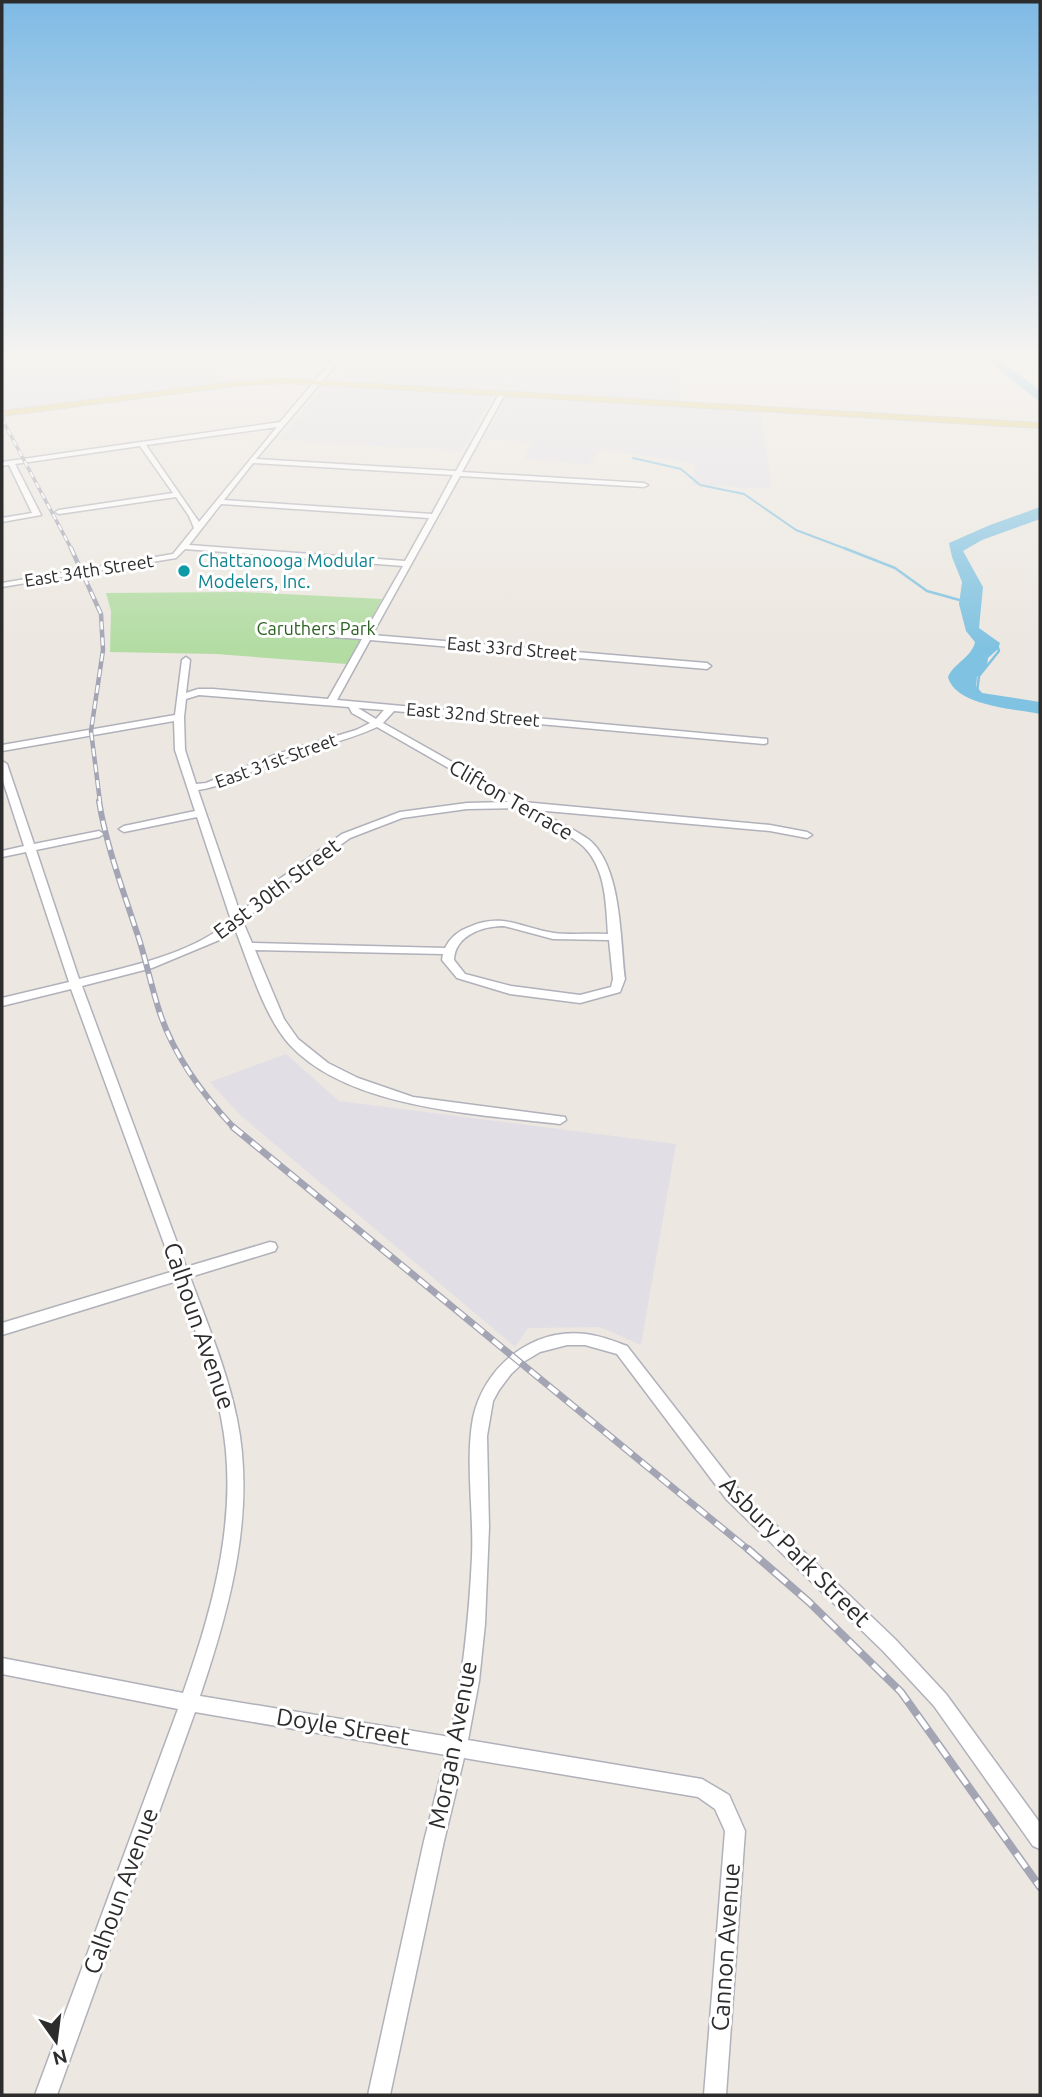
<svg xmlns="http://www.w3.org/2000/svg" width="1042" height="2097" viewBox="0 0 1042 2097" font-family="Ubuntu,sans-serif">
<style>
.industrial{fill:#e1dfe5}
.green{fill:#b3dca3}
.water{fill:#80c2e1}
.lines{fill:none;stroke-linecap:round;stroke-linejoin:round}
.stream-far1{stroke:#80c2e1;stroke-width:2}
.stream{stroke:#80c2e1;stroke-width:2.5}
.minor-casing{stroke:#b0b1ba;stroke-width:3}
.major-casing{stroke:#c4c4c4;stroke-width:2}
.minor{fill:#fff;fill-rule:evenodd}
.major{fill:#e1cd70;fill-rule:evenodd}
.rail-far4-casing{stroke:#a3a5b4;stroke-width:3.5}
.rail-far3-casing{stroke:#a3a5b4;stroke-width:4.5}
.rail-far2-casing{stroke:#a3a5b4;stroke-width:6}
.rail-far1-casing{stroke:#a3a5b4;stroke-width:7}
.rail-casing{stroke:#a3a5b4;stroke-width:8}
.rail-far4{stroke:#fff;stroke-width:2;stroke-dasharray:6;stroke-linecap:butt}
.rail-far3{stroke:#fff;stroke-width:2.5;stroke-dasharray:8;stroke-linecap:butt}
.rail-far2{stroke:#fff;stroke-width:3.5;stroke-dasharray:10;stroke-linecap:butt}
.rail-far1{stroke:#fff;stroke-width:4.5;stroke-dasharray:12;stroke-linecap:butt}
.rail{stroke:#fff;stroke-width:5;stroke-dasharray:17;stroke-linecap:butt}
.culture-dot{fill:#0f9aa8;stroke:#fff;stroke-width:2.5}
.labels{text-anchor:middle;stroke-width:6;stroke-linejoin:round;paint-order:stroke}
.far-culture-label{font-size:18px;fill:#0d838f;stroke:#fff;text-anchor:start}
.far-street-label{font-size:18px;fill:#2c2c2c;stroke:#fff}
.far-park-label{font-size:18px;fill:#2d6123;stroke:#fff}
.street-label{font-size:21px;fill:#2c2c2c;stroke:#fff}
.near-street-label{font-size:24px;fill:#2c2c2c;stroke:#fff}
</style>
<rect width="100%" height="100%" fill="#ece7e0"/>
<!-- industrial -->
<g class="industrial">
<path d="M2,354H286L287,361L255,367L227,364L215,367V373L227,376L234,382L6,412L2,404Z"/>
<path d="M357,354L682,355L679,402L334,382Z"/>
<path d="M323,386L493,395L462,451L279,440Z"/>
<path d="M507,397L760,412L772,489L692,485L696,464L601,449L589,464L524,459L532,442L484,439Z"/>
<path d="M286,1054L339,1101L676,1144L641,1345L600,1327L528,1328L515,1347L240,1115L210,1082Z"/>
</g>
<!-- green -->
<path class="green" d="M242,592L382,599L347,664L216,654L110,652L111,611L106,593Z"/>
<!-- water -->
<g class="water">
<path d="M979,354H991L1040,390V402Z"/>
<path d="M1040,507V519L982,540L963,551L983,587L979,628L1000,643L998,649L988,658L987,666L977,677L976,686L982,693L1040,702V714C1016,709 955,706 948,677C954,663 972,657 975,642L966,631L959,604L962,582L952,557L949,543L990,525Z"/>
</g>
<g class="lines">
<!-- stream-far1 -->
<path class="stream-far1" d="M633,458L681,469L700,485L744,494L796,530L849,550"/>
<!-- stream -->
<g class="stream">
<path d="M844,548L895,568L927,591L963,601"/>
<path d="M977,692L979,676L999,651L997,645"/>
</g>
<!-- minor casing -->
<g class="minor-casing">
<path id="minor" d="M338,354H345L256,459L456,471L499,394L502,392L505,394L462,472L644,483L648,485L644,487L460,476L372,635L707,663L711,666L707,669L370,640L337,700L767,739V743L764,744L394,711L383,723L523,802L770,825L807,832L812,835L807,838L770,831L535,810C552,819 572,828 588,839C622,865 620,940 625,979L620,992L580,1003L510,994L457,978L442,960L443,954L255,950L284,1019L298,1039L328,1063L358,1078L413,1097L565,1117L566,1120L560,1124C478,1114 348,1109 289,1044C264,1016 249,964 235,929L224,938L152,968L82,986L186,1267L270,1242L275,1243L277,1247L275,1251L190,1277C207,1323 227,1370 237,1419C256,1512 230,1608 200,1696L450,1737C463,1678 469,1617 472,1557C474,1512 465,1461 473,1418C484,1366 533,1327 586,1334C601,1336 614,1341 627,1346L739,1490L895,1639L946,1694L1040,1823V1849L1033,1846L934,1706L883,1651L727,1500L617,1354L585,1345H567L540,1352L525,1361L511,1374L499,1390L493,1401L487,1436L489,1527L485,1624L479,1681L468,1740L702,1779L729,1795L745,1831L726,2095H704L725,1831L715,1809L698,1797L464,1758L444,1841L390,2095H368L424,1841L446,1755L195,1712L57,2095H35L178,1709L2,1674V1658L183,1693C214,1606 240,1510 221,1417C212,1370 193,1326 177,1281L2,1335V1323L174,1271L71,989L2,1006V998L69,982L26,852L2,857V851L24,846L2,778V761L7,764L34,844L99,831L104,834L99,837L36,850L79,979C128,967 193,954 231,920L197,817L124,832L119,829L124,826L195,811L175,750L174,721L2,751V745L175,715L182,660L186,657L190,660L186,693L198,689H213L328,699L362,639L318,636L314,633L318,630L364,634L403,566L185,549L176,558L2,587V583L173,554L194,528L189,516L176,497L59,514L55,512L59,510L173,493L140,446L15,464L41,515L2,522V518L32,513L9,465L2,466V462L280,422ZM277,427L199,522L146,445ZM253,463L453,475L432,514L224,500ZM221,504L429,518L405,561L189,545ZM199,695L349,707L352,713L370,723L356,730L277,754L206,783L196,784L185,750L184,717L186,699ZM358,708L384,710L376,719ZM377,727L508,802L467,803L400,812L342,834L274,883L240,913L198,790C228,786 256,768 284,758C315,747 347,741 377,727ZM518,808C535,818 571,834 584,847C606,869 606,904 608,934C590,933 571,935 554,933C521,928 503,912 469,927C458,931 450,938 445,948L252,943L243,922L282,887L350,838L402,818L467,809ZM504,926L553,939L609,940L613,979L611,987L580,995L511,986L465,974L454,960C455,935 483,926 504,926Z"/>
</g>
<!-- major casing -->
<g class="major-casing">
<path id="major" d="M288,379L1040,423V428L288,383L242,385L2,416V411L242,381Z"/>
</g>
<!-- minor -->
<use href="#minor" class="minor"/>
<!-- major -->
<use href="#major" class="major"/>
<!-- rail-far4 casing -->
<g class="rail-far4-casing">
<path id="rail-far4" d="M2,419L72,550"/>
</g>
<!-- rail-far3 casing -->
<g class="rail-far3-casing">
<path id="rail-far3" d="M71,548L101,614L103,650L91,731L100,802"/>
</g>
<!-- rail-far2 casing -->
<g class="rail-far2-casing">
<path id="rail-far2" d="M99,801C106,845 122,887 136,930C145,955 150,982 158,1007C172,1054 202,1094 235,1129"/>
</g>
<!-- rail-far1 casing -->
<g class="rail-far1-casing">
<path id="rail-far1" d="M233,1127L750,1551"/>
</g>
<!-- rail casing -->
<g class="rail-casing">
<path id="rail" d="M748,1549L809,1602L901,1692L1040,1887"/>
</g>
<!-- rail-far4 -->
<use href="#rail-far4" class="rail-far4"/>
<!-- rail-far3 -->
<use href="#rail-far3" class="rail-far3"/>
<!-- rail-far2 -->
<use href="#rail-far2" class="rail-far2"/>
<!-- rail-far1 -->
<use href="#rail-far1" class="rail-far1"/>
<!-- rail -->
<use href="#rail" class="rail"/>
</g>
<!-- sky -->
<linearGradient id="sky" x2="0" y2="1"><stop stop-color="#7ebae5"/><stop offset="0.55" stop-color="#f6f4f1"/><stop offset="1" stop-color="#f6f4f1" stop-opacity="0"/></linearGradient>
<rect width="1042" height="648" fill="url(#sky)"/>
<!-- markers -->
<circle class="culture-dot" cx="184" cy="571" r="7"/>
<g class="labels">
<!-- far-culture labels -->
<g class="far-culture-label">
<text x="198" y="567">Chattanooga Modular<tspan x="198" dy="21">Modelers, Inc.</tspan></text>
</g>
<!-- far-street labels -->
<g class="far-street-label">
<text transform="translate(89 571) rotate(-9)" y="6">East 34th Street</text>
<text transform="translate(512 649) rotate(5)" y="6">East 33rd Street</text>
<text transform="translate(473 715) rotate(5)" y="6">East 32nd Street</text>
<text transform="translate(276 761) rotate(-20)" y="6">East 31st Street</text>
</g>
<!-- far-park labels -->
<g class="far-park-label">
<text x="316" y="635">Caruthers Park</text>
</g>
<!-- street labels -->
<g class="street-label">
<text transform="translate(511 800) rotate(30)" y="7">Clifton Terrace</text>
<text transform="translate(277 889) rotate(-37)" y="7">East 30th Street</text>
</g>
<!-- near-street labels -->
<g class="near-street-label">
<text transform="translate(199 1326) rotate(71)" y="8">Calhoun Avenue</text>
<text transform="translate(795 1552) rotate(45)" y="8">Asbury Park Street</text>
<text transform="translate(343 1727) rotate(9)" y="8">Doyle Street</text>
<text transform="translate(453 1745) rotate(-79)" y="8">Morgan Avenue</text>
<text transform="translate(121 1891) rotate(-70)" y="8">Calhoun Avenue</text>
<text transform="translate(726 1947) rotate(-86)" y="8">Cannon Avenue</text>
</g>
</g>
<!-- border -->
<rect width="1042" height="2097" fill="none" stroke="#2c2c2c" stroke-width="7"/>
<!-- north arrow -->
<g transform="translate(56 2041) rotate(166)" stroke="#ffffff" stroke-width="5" paint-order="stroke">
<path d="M0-5L12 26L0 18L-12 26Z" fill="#2c2c2c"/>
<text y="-10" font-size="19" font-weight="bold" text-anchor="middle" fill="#2c2c2c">N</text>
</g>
</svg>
